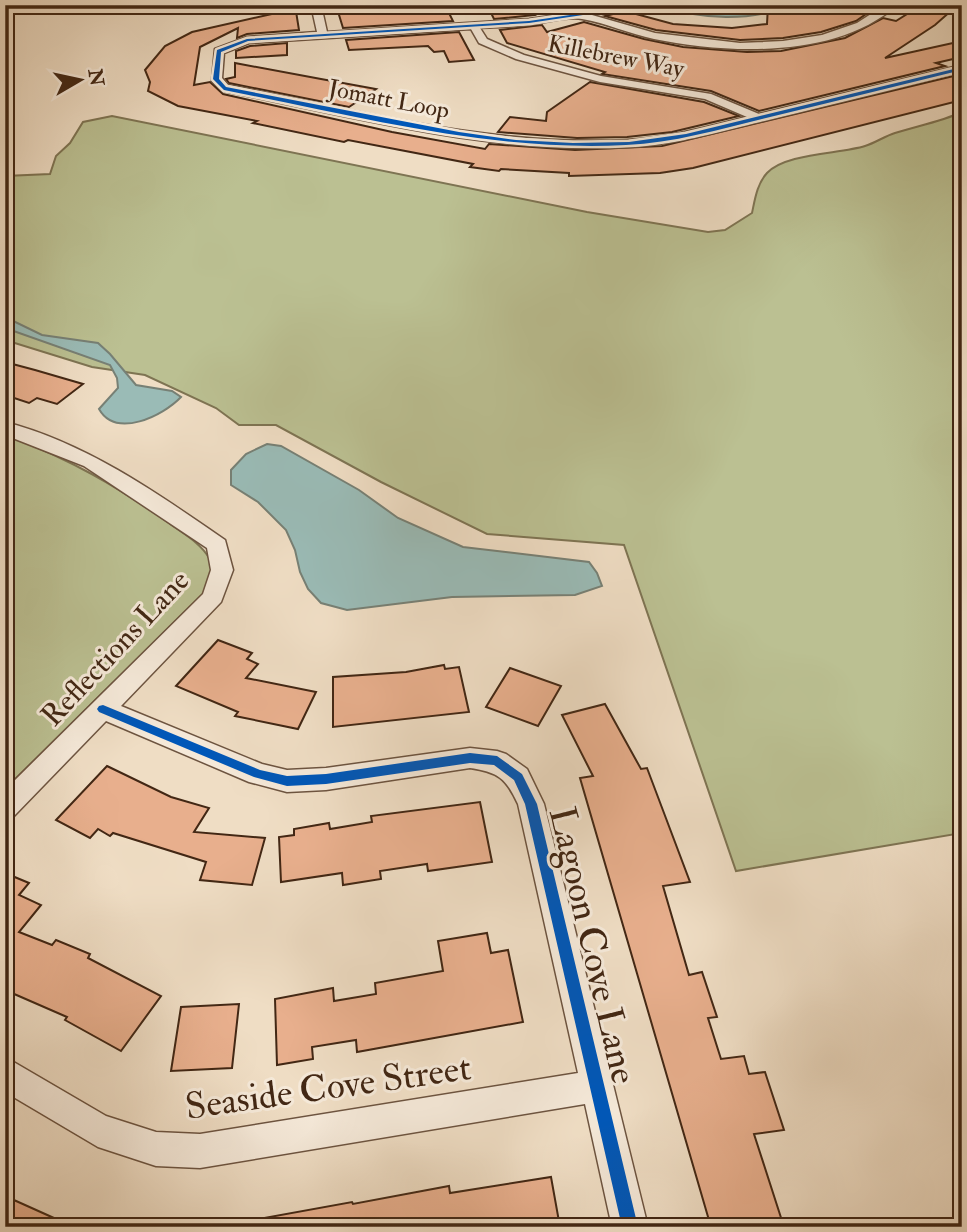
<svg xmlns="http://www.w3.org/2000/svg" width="967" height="1232" viewBox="0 0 967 1232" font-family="'IM FELL Double Pica',serif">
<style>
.green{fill:#bbc092;stroke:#7e7453;stroke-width:2}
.water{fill:#9abbb6;stroke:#778075;stroke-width:2}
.building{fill:#e8af8d;stroke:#422714;stroke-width:2}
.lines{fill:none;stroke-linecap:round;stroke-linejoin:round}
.street-casing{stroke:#6d5440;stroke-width:3}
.street{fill:#f5e9d9;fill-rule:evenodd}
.cycleway-casing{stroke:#f5e9d9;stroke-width:5}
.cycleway{fill:#0057b8;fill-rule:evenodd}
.labels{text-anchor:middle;stroke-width:6;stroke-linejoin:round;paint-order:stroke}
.far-street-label{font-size:24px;fill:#422714;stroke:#f5e9d9}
.street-label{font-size:30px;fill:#422714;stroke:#f5e9d9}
.near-street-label{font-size:37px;fill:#422714;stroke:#f5e9d9}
</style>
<rect width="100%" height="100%" fill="#efddc4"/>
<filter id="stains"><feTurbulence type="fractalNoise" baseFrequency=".00286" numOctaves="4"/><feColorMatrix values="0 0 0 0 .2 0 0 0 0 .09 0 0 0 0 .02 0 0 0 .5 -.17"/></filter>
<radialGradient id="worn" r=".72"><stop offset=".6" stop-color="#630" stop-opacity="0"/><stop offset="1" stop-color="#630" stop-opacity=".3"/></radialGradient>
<!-- green -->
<g class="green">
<path d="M962,112V833L736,871L624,545L487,534L381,482L276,425H239L216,408L145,375L92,367L5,340V176L50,174L56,156L70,143L83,122L112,116L587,212L708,232L725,230L752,213C755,199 757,184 767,173C785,153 840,154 865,146C875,143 885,136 895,133C917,126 940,122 962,112Z"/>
<path d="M10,436C72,461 114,484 169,523C182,533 201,543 209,558C215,568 211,578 208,589L5,789V437Z"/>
</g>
<!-- water -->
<g class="water">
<path d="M659,5H792C750,22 702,20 659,5Z"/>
<path d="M5,317L42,335L98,343L110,354L136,385L172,391L181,397C163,416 116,439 99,409L118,388L117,378L110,365L5,328Z"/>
<path d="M267,444L281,446L359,490L398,518L463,547L589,562L597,573L602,586L575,595L452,597L347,610L321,603L308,589L300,572L295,550L286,530L258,502L231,485V470L246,454Z"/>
</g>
<!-- building -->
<g class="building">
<path d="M271,5H295L299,30L247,34L237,38L238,28L200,47L194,85L210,82L223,94L392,132L485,149L489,144L575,150L662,146L962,74V100L693,168L660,173L569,176V173L501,169L499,171L470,167L473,164L348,140L344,142L253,123L257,121L178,106L148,91L150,82L145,70L165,46L192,32L272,14Z"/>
<path d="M336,5H445L453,21L343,28Z"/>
<path d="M528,5L535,15L494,19L488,7Z"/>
<path d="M768,5H868L861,13L866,14L856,21L821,32L783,38L740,40L656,30L605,16L625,11L673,24L732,28L767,24Z"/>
<path d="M913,5L952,10L935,25L885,58L962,41V57L936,63L945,66L759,111L711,91L602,74L605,72L507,43L500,30L542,25L547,32L584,22L644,39L683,47L747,52L781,51L845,38L883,18L896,21L907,14Z"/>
<path d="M459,32L474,60L449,62L444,51L434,52L428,46L349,50L346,40Z"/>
<path d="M287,43V55L236,58V51L250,46Z"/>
<path d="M235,63L321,79L376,89L349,107L229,83L226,79L235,77Z"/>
<path d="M590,82L704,102L739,116L672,132L627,137L577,138L498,132L510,117L546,121L547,112Z"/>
<path d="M5,362L35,370L83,384L57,404L37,398L29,403L5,395Z"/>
<path d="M218,640L252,653L247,659L258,664L246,678L316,692L298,729L235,716L238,712L176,686Z"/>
<path d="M444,665L445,669L459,667L469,712L333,727V677L406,672Z"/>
<path d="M510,668L561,686L538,726L486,707Z"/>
<path d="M605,704L641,769L647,768L690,882L663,886L689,975L702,972L717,1017L708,1018L721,1059L744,1056L749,1074L765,1072L784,1130L754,1134L784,1227H711L580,778L593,776L562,715Z"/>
<path d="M107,766L171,797L209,808L194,832L265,838L252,885L200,880L206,862L113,833L110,836L98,829L90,838L56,820Z"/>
<path d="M480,802L492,862L428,871L427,864L380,871L381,879L343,885L342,873L281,882L279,837L294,835V829L329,823L330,829L372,822L371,816Z"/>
<path d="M5,873L29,883L19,895L41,905L19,932L52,945L56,940L90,954L88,958L161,996L121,1051L65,1020L67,1017L5,990Z"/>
<path d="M487,933L491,953L508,950L523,1022L357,1052L356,1040L312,1047L313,1059L277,1065L275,999L333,988L334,1001L376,994L375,983L443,971L438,941Z"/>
<path d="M239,1004L232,1068L171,1071L181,1007Z"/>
<path d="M551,1177L560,1227H265L264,1218L352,1202L353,1204L449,1186L450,1193Z"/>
<path d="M5,1196L74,1227H5Z"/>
</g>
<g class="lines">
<!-- street casing -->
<g class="street-casing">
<g id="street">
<path d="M311,5H321L327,32L529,19L572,13L561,5H573L585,13L655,33L740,43L783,41L822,35L857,23L885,5H897C837,59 728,54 654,39C630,34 606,23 582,19C568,16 548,22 534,24C516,27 498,27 480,28L487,39L524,55L601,76L711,94L759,114L962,65V71C897,88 832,104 766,120C720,131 674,145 626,147C490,154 357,118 224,91L212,81L215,49L247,37L317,32ZM471,29L479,43L516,59L600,82L705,99L747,117C707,127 667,138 627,140C492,147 359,111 228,85L222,78L224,53L249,43Z"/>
<path d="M5,422C86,443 157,493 225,540L233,570L221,602L121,706L262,764L287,770L326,768L470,748L497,751L506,754L527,769L544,804L648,1227H612L585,1104L200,1168L156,1166L98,1147L5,1092V1057L106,1116L156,1132L200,1134L578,1073L518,804C506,778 498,772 470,768L326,790L287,792L249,782L106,721L14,816L5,819V790L203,594L211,570L207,548L84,466L5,435Z"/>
</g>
</g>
<!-- street -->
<use href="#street" class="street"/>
<!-- cycleway casing -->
<g class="cycleway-casing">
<g id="cycleway">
<path d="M564,5H569L583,15L529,23L248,41L221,52L219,79L226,87L459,132L516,140L573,143L629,142L686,134L962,67V70C897,86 832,102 766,118C720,129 674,143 626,145C490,152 357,116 224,90L213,79L217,50L247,39L529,21L577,14Z"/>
<path d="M103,705L260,770L287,776L326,774L470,753L497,756L522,774L537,804L638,1227H622L525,804L514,780L494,765L470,763L326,784L287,786L254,777L99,712L97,709L99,706Z"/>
</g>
</g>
<!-- cycleway -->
<use href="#cycleway" class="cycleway"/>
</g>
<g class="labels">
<!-- far-street labels -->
<g class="far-street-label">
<text transform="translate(616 56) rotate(11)" y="8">Killebrew Way</text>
<text transform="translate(389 99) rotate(11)" y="8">Jomatt Loop</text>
</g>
<!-- street labels -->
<g class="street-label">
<text transform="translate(115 648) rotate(-47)" y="10">Reflections Lane</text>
</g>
<!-- near-street labels -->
<g class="near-street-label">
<text transform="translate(594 945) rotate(77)" y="13">Lagoon Cove Lane</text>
<text transform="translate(328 1086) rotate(-8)" y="13">Seaside Cove Street</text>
</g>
</g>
<!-- margin -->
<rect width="967" height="1232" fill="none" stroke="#efddc4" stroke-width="28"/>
<rect x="7" y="7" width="953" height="1218" fill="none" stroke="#422714" stroke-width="3.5"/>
<rect x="14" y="14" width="939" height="1204" fill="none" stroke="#422714" stroke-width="2"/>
<!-- north arrow -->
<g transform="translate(80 80) rotate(81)" stroke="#f5e9d9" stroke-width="5" paint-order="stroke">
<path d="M0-5L12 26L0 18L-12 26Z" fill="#422714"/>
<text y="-10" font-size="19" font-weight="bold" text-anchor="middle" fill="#422714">N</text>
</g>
<rect width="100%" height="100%" filter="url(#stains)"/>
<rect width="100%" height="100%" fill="url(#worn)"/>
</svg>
